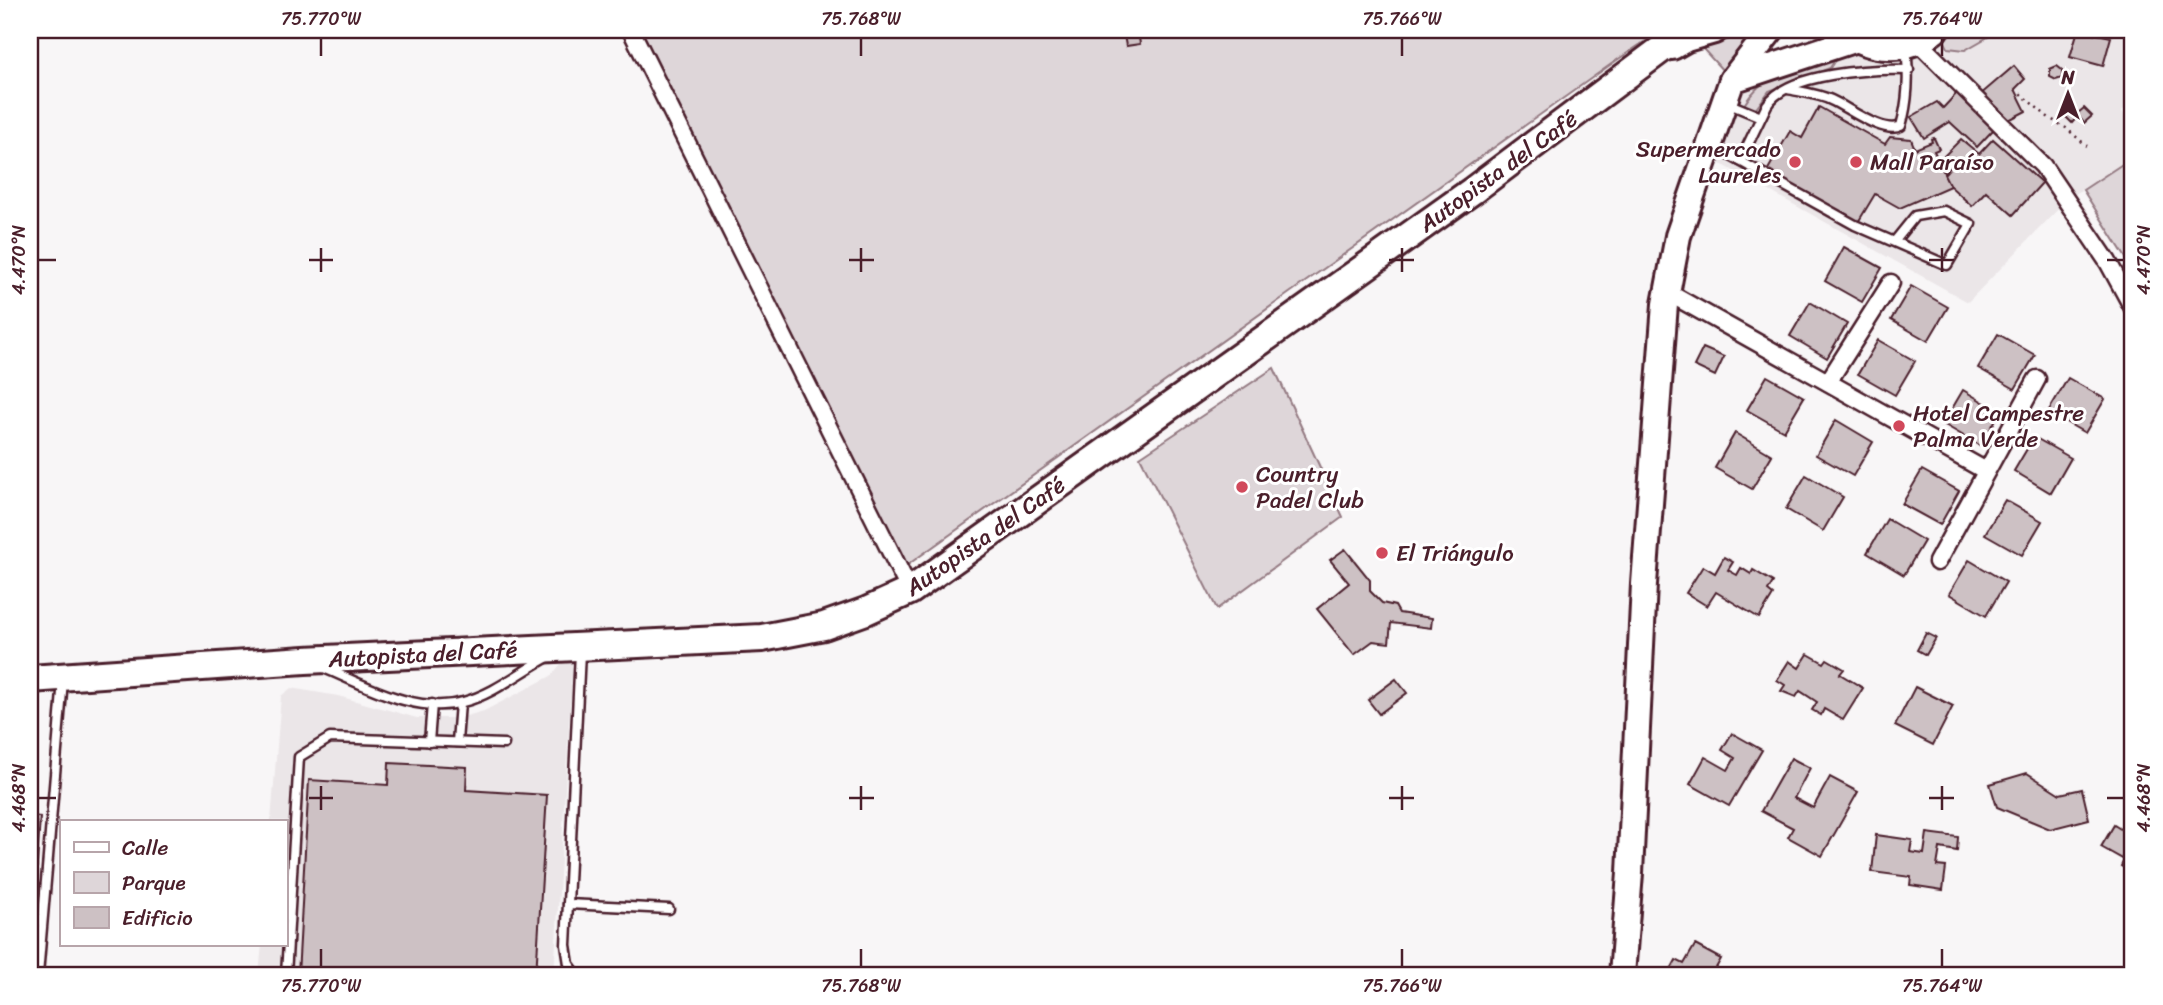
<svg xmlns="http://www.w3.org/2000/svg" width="2163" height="1005" viewBox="0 0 2163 1005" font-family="Sriracha,sans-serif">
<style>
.built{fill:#ebe6e8}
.green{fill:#ded6d9;stroke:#947a82;stroke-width:2}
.building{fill:#cdc1c4;stroke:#4a1f2b;stroke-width:2}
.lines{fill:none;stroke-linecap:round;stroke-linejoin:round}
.service-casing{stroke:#4a1f2b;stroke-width:13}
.minor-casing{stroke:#4a1f2b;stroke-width:21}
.primary-casing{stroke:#4a1f2b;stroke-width:30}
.trunk-casing{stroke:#4a1f2b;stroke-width:32}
.path{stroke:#4a1f2b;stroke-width:2.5;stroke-dasharray:2 5;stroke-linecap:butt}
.service{stroke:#fff;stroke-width:8}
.minor{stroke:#fff;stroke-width:16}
.primary{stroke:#fff;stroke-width:24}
.trunk{stroke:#fff;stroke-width:26}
.ticks{fill:none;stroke:#4a1f2b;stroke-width:2.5}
.poi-dot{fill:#d1495b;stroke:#fff;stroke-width:2.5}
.labels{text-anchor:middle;stroke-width:6;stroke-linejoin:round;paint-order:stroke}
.poi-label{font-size:23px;fill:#4a1f2b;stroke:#fff;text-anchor:start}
.street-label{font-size:23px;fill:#4a1f2b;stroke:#fff}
.neatline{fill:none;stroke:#4a1f2b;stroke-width:2.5}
.ticks-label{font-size:18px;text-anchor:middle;fill:#4a1f2b}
</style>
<rect width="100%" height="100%" fill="#f8f6f7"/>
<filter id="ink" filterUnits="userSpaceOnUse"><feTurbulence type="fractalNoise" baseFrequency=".0143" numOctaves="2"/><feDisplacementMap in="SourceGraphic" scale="14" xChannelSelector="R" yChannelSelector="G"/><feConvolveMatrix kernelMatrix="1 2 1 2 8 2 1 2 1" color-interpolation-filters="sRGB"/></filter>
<g filter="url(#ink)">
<!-- built -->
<g class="built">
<path d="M1934,30H2133V102L2122,111L2133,133V157L2069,198L1968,302L1725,166L1704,158L1732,80Z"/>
<path d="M565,659H573L554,975H259L262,944H285V821H271L281,696L291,688L338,696L417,718H459L484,711L551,676Z"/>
</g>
<!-- green -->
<g class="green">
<path d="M636,30H1662L1617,60L906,566Z"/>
<path d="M1753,30L1725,73L1703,49Z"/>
<path d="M1955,30H2000L1965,50L1948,48L1944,40Z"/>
<path d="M1835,60L1830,68L1769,91L1755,110L1744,105C1766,69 1796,67 1835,60Z"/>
<path d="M2133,157V269L2083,190Z"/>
<path d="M1274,368L1343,517L1217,609L1140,457Z"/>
</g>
<!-- building -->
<g class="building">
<path d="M1123,30H1146L1138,31L1140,44L1126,46Z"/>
<path d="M2035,30H2070V33L2036,36Z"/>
<path d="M2078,30L2111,37L2103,66L2070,57Z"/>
<path d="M2014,66L2025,79L2015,89L2026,111L2003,123L1980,95Z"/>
<path d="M2057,66L2062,70V78L2056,80L2050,77V69Z"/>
<path d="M1957,93L1994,129L1977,147L1950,122L1924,138L1911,117L1937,102L1943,108Z"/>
<path d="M1819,107L1885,144L1890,137L1911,139L1915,149L1932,142L1931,139L1934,138L1939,149L1934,151L1950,186L1900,208L1875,194L1857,224L1766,173L1790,131L1802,138Z"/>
<path d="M2084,108L2092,116L2084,123L2078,116L2072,123L2065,116L2073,109L2078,113Z"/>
<path d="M1961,139L1979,154L1993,139L2042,183L2013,215L1986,191L1972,206L1950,186L1944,174L1953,164L1944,156Z"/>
<path d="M1844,247L1882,268L1862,302L1825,281Z"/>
<path d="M1911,286L1948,307L1928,341L1891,320Z"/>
<path d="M1810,302L1847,324L1827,358L1790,336Z"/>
<path d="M1998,334L2035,355L2015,389L1978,368Z"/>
<path d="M1878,340L1915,361L1895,395L1858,374Z"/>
<path d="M1703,348L1724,357L1715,376L1694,366Z"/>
<path d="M1767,376L1804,397L1784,431L1747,410Z"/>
<path d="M2068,378L2105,399L2085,433L2048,412Z"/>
<path d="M1963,390L2000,412L1981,446L1943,424Z"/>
<path d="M1836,420L1873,442L1853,476L1816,455Z"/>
<path d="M1735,433L1772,455L1752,489L1715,468Z"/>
<path d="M2034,437L2071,458L2051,493L2014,471Z"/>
<path d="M1922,470L1959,491L1940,525L1902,504Z"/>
<path d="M1806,475L1843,497L1823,531L1786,509Z"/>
<path d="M2005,500L2042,521L2022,555L1985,534Z"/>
<path d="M1887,519L1924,541L1904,575L1867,553Z"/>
<path d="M1345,549L1370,580V591L1382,603L1395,606L1399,613L1432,618L1431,628L1391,623L1389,643L1373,641L1354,655L1317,609L1349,583L1330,560Z"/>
<path d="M1724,557L1733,562L1728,570L1737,575L1741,568L1751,574L1753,570L1773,582L1768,591L1773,595L1759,618L1716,592L1707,606L1686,593L1703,566L1715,573Z"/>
<path d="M1969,560L2006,582L1986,616L1949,594Z"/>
<path d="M1926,633L1936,638L1926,655L1917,650Z"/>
<path d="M1808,654L1824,663L1827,659L1844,669L1840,674L1863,688L1843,720L1824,709L1821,715L1812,710L1817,702L1800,691L1796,697L1781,691L1785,685L1777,680L1789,661L1799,668Z"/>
<path d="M1396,679L1407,693L1379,714L1368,700Z"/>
<path d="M1915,687L1953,706L1933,745L1895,726Z"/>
<path d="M1732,733L1762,750L1729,806L1690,784L1705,757L1728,770L1735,758L1722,750Z"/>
<path d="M1791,758L1810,768L1794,798L1813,808L1830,777L1858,792L1822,856L1788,837L1793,828L1761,811Z"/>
<path d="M389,763L467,767L466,790L547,795L536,975H298L309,780L388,785Z"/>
<path d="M2027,773L2060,794L2082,789L2089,819L2050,829L1997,807L1990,784Z"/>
<path d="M30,816L40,817L30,973Z"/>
<path d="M2114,825L2133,837V873L2121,866L2124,860L2101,847Z"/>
<path d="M1927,833L1958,837L1957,851L1940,848L1937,866L1946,867L1943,890L1910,885L1911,877L1872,872L1876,835L1912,840L1910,852L1924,854Z"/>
<path d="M1695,945L1721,959L1716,968L1727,975H1668L1676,960L1684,964Z"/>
</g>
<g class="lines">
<!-- service casing -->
<g class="service-casing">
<g id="service">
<path d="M1788,89C1802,92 1818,94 1831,100C1849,108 1883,135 1901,126C1908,102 1909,73 1906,48"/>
<path d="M1727,103L1761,117"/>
<path d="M1711,145L1740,161L1767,105C1788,72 1872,69 1909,70"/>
<path d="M1740,161L1855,225L1947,265L1971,224L1944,211L1915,216L1894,242"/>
<path d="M324,668C365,685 416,715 463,702C494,694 520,672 548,657"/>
<path d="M429,742L432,704"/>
<path d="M457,742L460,703"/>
<path d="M568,904L669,909"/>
<path d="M38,975L63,680"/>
<path d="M286,975L299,757L330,738L504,744"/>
<path d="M577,975L569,964L566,945L580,652"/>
</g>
</g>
<!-- minor casing -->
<g class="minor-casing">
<g id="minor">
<path d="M631,30L910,591"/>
<path d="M1917,41L2043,166L2108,262L2133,308"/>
<path d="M1667,292L1986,471"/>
<path d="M1828,382L1891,283"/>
<path d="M1937,562L2037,379"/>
</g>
</g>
<!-- primary casing -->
<g class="primary-casing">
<g id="primary">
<path d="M1732,80L1856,39"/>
<path d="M1622,975L1630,873L1644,584L1665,304L1678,236L1732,80L1771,30"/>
</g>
</g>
<!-- trunk casing -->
<g class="trunk-casing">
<g id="trunk">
<path d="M1843,30C1872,50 1905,53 1934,30"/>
<path d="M1672,46L1686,38L1714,30"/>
<path d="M30,679L305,660L762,638L824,626L866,611L910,591L1472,191L1687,30"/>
</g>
</g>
<!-- path -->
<path class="path" d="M2015,89L2049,118L2066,128L2087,146"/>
<!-- service -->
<use href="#service" class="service"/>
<!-- minor -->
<use href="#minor" class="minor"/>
<!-- primary -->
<use href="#primary" class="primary"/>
<!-- trunk -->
<use href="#trunk" class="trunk"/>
</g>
</g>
<!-- ticks -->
<path class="ticks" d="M321,38V56M861,38V56M1402,38V56M1942,38V56M321,248V272M861,248V272M1402,248V272M1942,248V272M38,260H56M309,260H333M849,260H874M1389,260H1414M1929,260H1954M2107,260H2124M321,786V810M861,786V810M1402,786V810M1942,786V810M38,798H56M309,798H333M849,798H874M1389,798H1414M1929,798H1954M2107,798H2124M321,949V967M861,949V967M1402,949V967M1942,949V967"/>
<!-- markers -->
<g class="poi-dot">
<circle cx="1795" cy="162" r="7"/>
<circle cx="1856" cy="162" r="7"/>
<circle cx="1899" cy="426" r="7"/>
<circle cx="1242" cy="487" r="7"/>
<circle cx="1382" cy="553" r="7"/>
</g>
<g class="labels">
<!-- poi labels -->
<g class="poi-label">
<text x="1781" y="157" text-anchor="end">Supermercado<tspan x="1781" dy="26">Laureles</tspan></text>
<text x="1870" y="170">Mall Paraíso</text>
<text x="1913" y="421">Hotel Campestre<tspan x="1913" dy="26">Palma Verde</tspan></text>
<text x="1256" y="482">Country<tspan x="1256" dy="26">Padel Club</tspan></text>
<text x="1396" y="561">El Triángulo</text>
</g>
<!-- street labels -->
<g class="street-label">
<text transform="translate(1498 171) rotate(-36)" y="8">Autopista del Café</text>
<text transform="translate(985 536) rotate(-35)" y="8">Autopista del Café</text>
<text transform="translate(423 654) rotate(-3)" y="8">Autopista del Café</text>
</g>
</g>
<!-- margin -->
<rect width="2163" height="1005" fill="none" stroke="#fff" stroke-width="77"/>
<!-- legend -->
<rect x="60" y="820" width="228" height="126" fill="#ffffff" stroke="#b7a5aa" stroke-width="2"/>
<rect x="74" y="842" width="35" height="10" fill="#ffffff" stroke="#b7a5aa" stroke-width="2"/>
<text x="122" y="855" font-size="21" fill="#4a1f2b">Calle</text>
<rect x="74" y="872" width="35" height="21" fill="#ded6d9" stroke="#b7a5aa" stroke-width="2"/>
<text x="122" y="890" font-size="21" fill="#4a1f2b">Parque</text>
<rect x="74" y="907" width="35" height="21" fill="#cdc1c4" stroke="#b7a5aa" stroke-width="2"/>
<text x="122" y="925" font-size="21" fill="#4a1f2b">Edificio</text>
<!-- north arrow -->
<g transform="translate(2068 94)" stroke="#ffffff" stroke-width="5" paint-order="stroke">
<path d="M0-5L12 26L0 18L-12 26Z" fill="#4a1f2b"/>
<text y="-10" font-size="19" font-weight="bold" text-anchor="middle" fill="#4a1f2b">N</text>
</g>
<rect x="38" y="38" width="2086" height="929" class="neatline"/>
<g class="ticks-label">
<text x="321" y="25">75.770°W</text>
<text x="861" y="25">75.768°W</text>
<text x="1402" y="25">75.766°W</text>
<text x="1942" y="25">75.764°W</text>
<text transform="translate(19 260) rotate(-90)" y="6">4.470°N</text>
<text transform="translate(2144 260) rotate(-90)" y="6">4.470°N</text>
<text transform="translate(19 798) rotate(-90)" y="6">4.468°N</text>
<text transform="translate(2144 798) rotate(-90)" y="6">4.468°N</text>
<text x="321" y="992">75.770°W</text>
<text x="861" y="992">75.768°W</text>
<text x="1402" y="992">75.766°W</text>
<text x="1942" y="992">75.764°W</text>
</g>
</svg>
